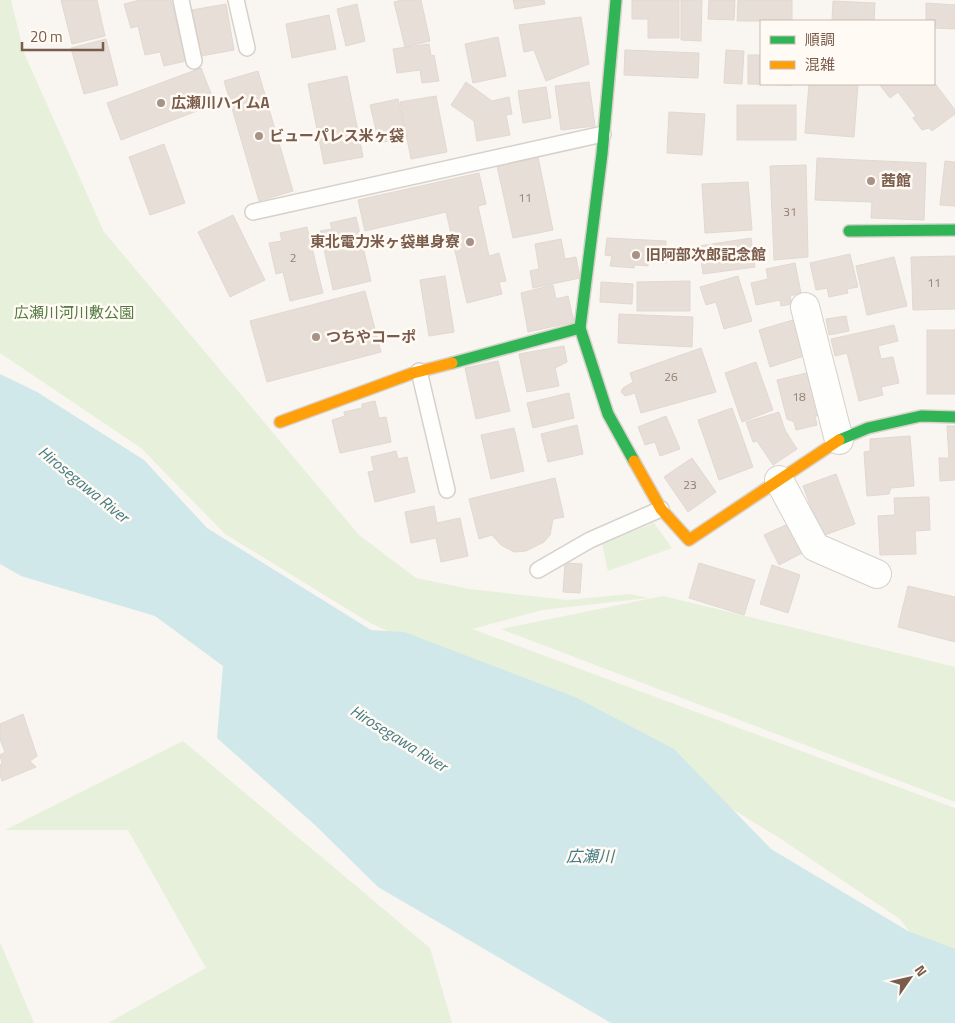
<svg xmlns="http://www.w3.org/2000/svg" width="955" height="1023" viewBox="0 0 955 1023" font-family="'Titillium Web','Noto Sans JP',sans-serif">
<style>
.green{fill:#e7f0db}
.water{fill:#d0e8ea}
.building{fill:#e6ded7;stroke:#e2d8d2}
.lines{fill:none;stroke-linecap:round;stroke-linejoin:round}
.lane-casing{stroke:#d7d1cb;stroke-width:18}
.street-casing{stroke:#d7d1cb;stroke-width:30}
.fast-casing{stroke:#d9d2cb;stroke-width:14}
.slow-casing{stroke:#d9d2cb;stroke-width:14}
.lane{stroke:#fefefd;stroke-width:15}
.street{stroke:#fefefd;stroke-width:28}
.fast{stroke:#30b455;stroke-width:11}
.slow{stroke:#ff9f0a;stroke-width:11}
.poi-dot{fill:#a69286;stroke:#fffaf3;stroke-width:2}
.labels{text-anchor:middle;stroke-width:5;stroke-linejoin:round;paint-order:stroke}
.number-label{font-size:12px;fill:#977e72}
.poi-label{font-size:15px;font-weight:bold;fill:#7a5c4d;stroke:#fffaf3;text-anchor:start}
.park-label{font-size:15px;fill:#537a41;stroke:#fffaf3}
.water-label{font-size:16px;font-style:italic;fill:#437c86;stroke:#fffaf3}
</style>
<rect width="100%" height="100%" fill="#f9f5f0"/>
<!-- green -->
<g class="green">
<path d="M0,0H11L24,53L104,232L359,535L416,578L469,589L567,600L630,594L648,598L542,610L472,629L955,808V979L941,973L900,919L778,837L597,726L370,623L225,534L141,448L0,353Z"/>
<path d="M654,523L672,548L608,571L602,544Z"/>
<path d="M663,596L955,667V802L501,629Z"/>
<path d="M183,741L430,948L452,1023H108L206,968L128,830H5Z"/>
<path d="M0,942L34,1023H0Z"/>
</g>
<!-- water -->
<path class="water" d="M0,374L37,392L144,460L207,528L371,630L404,632L575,697L674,749L771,849L908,931L955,949V1023H611L378,887L315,825L217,738L223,666L155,616L21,576L0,564Z"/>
<!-- building -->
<g class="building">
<path d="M61,0H97L105,36L72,44Z"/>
<path d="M140,0H171L186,61L164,66L160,52L145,55L138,26L131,28L124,4Z"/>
<path d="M402,0H421L430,41L405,47L394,2Z"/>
<path d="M513,0H544L545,4L515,9Z"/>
<path d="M632,0H679V38H648V19H632Z"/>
<path d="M681,0H702L701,41L681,40Z"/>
<path d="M709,0H735L734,20L708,19Z"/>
<path d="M738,0H792V21H737Z"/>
<path d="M833,1L875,3L874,21H832Z"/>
<path d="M926,3L955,5V29L934,28V21H926Z"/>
<path d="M226,4L234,50L201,56L192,10Z"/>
<path d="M357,4L365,41L346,46L337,9Z"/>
<path d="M329,15L336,49L292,58L286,24Z"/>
<path d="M581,17L589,64L546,81L534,50L524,52L519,25Z"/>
<path d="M498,37L506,76L473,83L465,44Z"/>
<path d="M106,39L118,85L84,94L71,48Z"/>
<path d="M429,44L431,56L434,55L439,81L422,83L420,70L397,73L393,49Z"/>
<path d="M625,50L699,53L698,78L624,75Z"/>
<path d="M726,50L744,51L742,84L724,83Z"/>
<path d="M748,55H761V84L791,85L748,84Z"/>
<path d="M201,68L215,104L121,140L107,103Z"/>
<path d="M258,71L293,191L259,201L224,81Z"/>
<path d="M347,76L363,157L324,164L308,84Z"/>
<path d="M466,82L492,101L509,97L512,114L506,115L510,135L477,141L474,121L451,105Z"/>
<path d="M589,82L595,126L561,130L555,86Z"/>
<path d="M934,82L955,110V114L932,131L929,128L922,130L913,118L916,116L898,92L890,98L879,84H934Z"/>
<path d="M809,84H858L854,137L805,133Z"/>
<path d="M546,87L551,118L523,123L518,91Z"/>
<path d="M436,96L447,152L411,159L400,102Z"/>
<path d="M398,99L406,137L379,143L370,105Z"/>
<rect x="737" y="105" width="59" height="35"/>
<path d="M669,112L705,114L702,155L667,153Z"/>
<path d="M164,144L185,203L150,215L129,157Z"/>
<path d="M538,157L553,230L513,238L497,166Z"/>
<path d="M817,158L926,163L924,220L871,218L872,202L815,200Z"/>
<path d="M945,161L955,162V206L940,205Z"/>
<path d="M806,165L808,257L774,260L770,166Z"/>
<path d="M479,173L486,204L478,206L489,256L499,253L506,281L499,282L502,294L467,303L446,212L365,231L358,200Z"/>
<path d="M748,182L752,230L705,233L702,184Z"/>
<path d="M233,215L265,280L230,297L198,232Z"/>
<path d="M356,217L371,281L333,290L320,231L332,229L330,223Z"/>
<path d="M307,227L323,293L290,301L283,272L276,274L269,243L282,241L280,233Z"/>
<path d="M607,238L666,241V263L648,262V266L635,265L634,268L610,266L612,256L605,255Z"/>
<path d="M751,238L755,267L703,274L699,246Z"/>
<path d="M561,239L565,259L576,257L580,278L533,288L530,271L539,269L535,244Z"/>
<path d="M850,254L858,287L847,289L848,293L829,297L827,288L816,290L810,263Z"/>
<path d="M955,256V309L913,310L911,257Z"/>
<path d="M894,257L907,306L867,315L856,266Z"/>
<path d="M795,263L801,293L790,296L792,304L781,306L780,300L756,305L751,283L768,279L766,269Z"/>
<path d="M445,276L454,332L429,336L420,280Z"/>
<path d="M738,276L752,321L724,329L716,302L706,305L700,287Z"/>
<path d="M690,281V311H637V282Z"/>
<path d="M601,282L633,284L632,304L600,302Z"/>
<path d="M553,285L556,299L568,296L574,322L528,332L521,293Z"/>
<path d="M365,291L381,352L267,382L250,321Z"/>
<path d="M619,314L693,317L692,347L618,343Z"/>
<path d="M846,316L849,331L829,335L826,319Z"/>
<path d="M793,320L804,356L770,367L759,330Z"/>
<path d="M894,325L898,341L878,346L881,359L893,357L899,383L881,387L883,395L859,401L847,353L835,356L831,339Z"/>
<rect x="927" y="330" width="28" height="64"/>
<path d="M564,346L567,362L555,368L559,386L527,392L519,354Z"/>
<path d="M701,348L716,392L641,413L635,393L625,396L621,392L623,388L633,382L630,373Z"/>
<path d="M498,361L510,411L476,419L465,368Z"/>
<path d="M756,362L773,410L742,422L725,373Z"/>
<path d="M811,372L822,415L815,416L817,425L796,430L794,422L787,419L777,380Z"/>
<path d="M569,393L574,418L533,428L527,403Z"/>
<path d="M375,401L379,418L386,417L391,442L340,453L332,420L345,416L344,412L362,408V404Z"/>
<path d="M732,408L753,467L719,480L698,420Z"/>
<path d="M779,412L785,430L797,449L773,465L757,441L753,442L746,422Z"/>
<path d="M666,416L680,449L660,456L655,442L645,445L638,427Z"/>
<path d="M577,425L583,454L548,462L541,434Z"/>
<path d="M947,426H955V480L940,481L939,458H949Z"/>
<path d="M514,428L524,471L491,479L481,435Z"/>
<path d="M910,436L914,486L891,488L889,494L867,496L864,452L870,451V439Z"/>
<path d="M396,451L398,459L407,457L415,492L375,502L368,472L374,471L371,457Z"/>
<path d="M692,458L716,492L688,512L664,477Z"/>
<path d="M836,474L855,524L822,536L803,486Z"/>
<path d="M555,478L564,517L553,519L550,535L544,542L526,551L514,552L501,545L492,535L479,539L469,499Z"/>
<path d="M929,497L930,530L915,531L916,554L880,555L878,516L895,515L894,498Z"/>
<path d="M434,506L437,523L460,518L468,556L441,562L436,538L411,543L405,512Z"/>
<path d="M790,523L804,552L779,565L764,535Z"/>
<path d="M565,563L582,564L580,593L563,592Z"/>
<path d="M699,563L755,580L744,615L689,598Z"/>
<path d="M772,565L800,575L788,613L760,604Z"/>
<path d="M908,586L955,597V642L898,627Z"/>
<path d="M23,714L37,756L30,761L36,767L2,781L0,774V765L2,763L0,755L5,752L0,739V724Z"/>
</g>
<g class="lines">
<!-- lane casing -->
<g class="lane-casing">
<g id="lane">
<path d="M181,0L194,61"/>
<path d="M236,0L247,48"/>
<path d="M253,212L603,134"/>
<path d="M419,371L447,490"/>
<path d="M538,570L590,540L661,509"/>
</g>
</g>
<!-- street casing -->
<g class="street-casing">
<g id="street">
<path d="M805,307L839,440"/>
<path d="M779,480L815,547L877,574"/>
</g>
</g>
<!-- fast casing -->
<g class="fast-casing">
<g id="fast">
<path d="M616,0L602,154L580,328L608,414L634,461"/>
<path d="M849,231L955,230"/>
<path d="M452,363L580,328"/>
<path d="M839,440L868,428L921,416L955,417"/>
</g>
</g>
<!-- slow casing -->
<g class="slow-casing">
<g id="slow">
<path d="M280,422L413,373L452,363"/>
<path d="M634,461L661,509L689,540L839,440"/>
</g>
</g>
<!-- lane -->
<use href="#lane" class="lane"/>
<!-- street -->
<use href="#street" class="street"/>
<!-- fast -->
<use href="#fast" class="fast"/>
<!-- slow -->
<use href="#slow" class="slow"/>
</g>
<!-- markers -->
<g class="poi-dot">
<circle cx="161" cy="103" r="5"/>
<circle cx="259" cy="136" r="5"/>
<circle cx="871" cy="181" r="5"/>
<circle cx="470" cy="242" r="5"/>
<circle cx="636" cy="255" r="5"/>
<circle cx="316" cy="337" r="5"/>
</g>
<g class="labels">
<!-- number labels -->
<g class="number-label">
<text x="525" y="202">11</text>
<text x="790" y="216">31</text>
<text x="293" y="262">2</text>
<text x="934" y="287">11</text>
<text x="671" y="381">26</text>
<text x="799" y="401">18</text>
<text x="690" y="489">23</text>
</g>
<!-- poi labels -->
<g class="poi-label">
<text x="171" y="108">広瀬川ハイムA</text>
<text x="269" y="141">ビューパレス米ヶ袋</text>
<text x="881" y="186">茜館</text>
<text x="460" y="247" text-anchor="end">東北電力米ヶ袋単身寮</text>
<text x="646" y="260">旧阿部次郎記念館</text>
<text x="326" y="342">つちやコーポ</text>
</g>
<!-- park labels -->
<g class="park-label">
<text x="74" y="318">広瀬川河川敷公園</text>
</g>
<!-- water labels -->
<g class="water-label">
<text transform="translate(84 484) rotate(39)" y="6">Hirosegawa River</text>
<text transform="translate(399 738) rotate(32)" y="6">Hirosegawa River</text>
<text x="590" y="862">広瀬川</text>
</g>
</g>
<!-- legend -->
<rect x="760" y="20" width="175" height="65" fill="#fffaf3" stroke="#cabbb1"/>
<rect x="770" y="36" width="25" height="8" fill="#30b455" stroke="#cabbb1"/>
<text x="805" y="45" font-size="15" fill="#7a5c4d">順調</text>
<rect x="770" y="61" width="25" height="8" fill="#ff9f0a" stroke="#cabbb1"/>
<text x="805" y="70" font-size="15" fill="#7a5c4d">混雑</text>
<!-- north arrow -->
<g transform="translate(910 978) rotate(56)" stroke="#fffaf3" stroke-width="4" paint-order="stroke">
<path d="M0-4L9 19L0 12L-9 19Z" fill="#7a5c4d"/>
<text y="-8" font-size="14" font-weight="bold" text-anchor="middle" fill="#7a5c4d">N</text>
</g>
<!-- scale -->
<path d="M22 42v8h81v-8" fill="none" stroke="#7a5c4d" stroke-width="2.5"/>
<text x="30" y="42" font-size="15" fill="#7a5c4d" stroke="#fffaf3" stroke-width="4" paint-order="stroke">20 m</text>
</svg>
